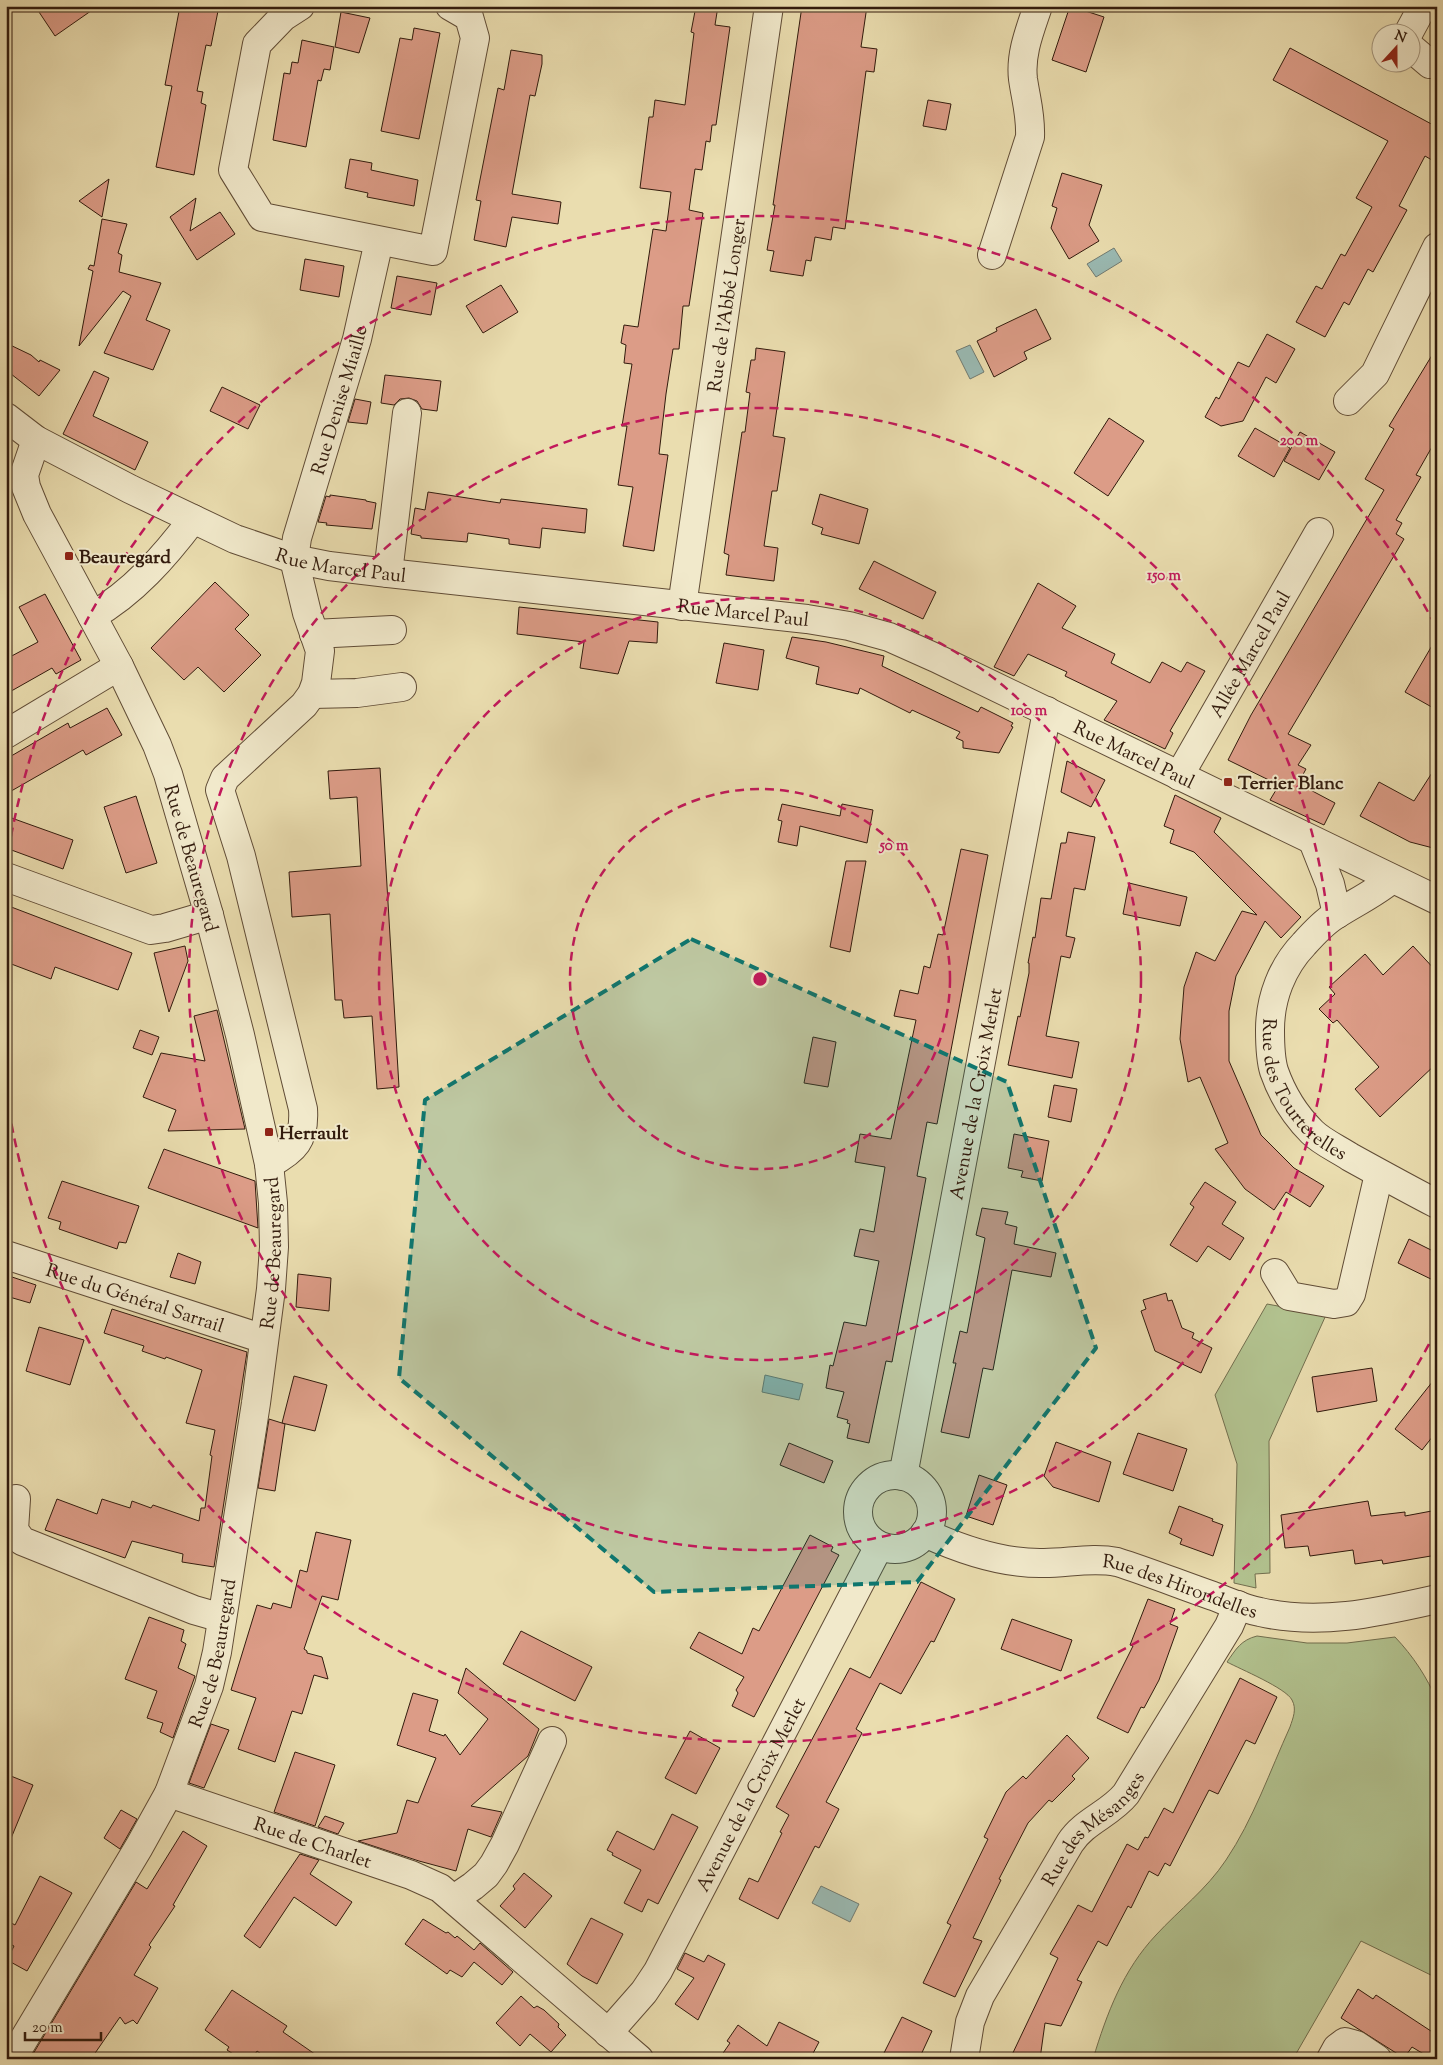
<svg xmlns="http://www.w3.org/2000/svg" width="1443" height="2065" viewBox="0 0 1443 2065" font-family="'Sorts Mill Goudy',serif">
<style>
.green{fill:#b2c28f;stroke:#726e4e}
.water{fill:#9abab3;stroke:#707a71}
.building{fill:#dc9c87;stroke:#321b0d}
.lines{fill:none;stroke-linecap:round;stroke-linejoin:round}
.minor-casing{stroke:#604c36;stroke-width:30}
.minor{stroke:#f1e9cb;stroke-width:28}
.marked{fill:#0f766e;fill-opacity:0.2;stroke:#0f766e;stroke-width:4;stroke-dasharray:10 6;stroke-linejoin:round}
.ring{fill:none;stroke:#c2185b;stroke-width:2.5;stroke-dasharray:9 6}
.poi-dot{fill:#8f2418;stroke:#f1e9cb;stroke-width:2}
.labels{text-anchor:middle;stroke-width:4;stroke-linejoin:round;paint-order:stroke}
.street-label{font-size:19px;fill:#321b0d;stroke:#f1e9cb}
.poi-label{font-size:19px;font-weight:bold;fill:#321b0d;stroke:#f1e9cb;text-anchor:start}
.centre{fill:#c2185b;stroke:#f1e9cb;stroke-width:2.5}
.ring-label{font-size:15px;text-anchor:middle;font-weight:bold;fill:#c2185b;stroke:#f1e9cb;stroke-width:4;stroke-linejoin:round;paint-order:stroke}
</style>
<rect width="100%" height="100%" fill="#eaddaf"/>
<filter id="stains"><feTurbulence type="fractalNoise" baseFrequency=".004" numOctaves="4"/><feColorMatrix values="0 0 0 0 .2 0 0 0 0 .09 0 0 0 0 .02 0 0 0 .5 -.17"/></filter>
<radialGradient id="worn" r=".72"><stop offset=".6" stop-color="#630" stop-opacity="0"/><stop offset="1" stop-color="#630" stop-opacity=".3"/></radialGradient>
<!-- green -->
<g class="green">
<path d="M1267,1304L1326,1315L1269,1441L1270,1573L1255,1574L1256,1588L1234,1583L1237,1464L1215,1395Z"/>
<path d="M1257,1636L1307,1643H1347L1395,1637C1413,1656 1427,1677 1437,1701V1978L1361,1941L1293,2059H1093C1107,2013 1123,1970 1156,1935C1180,1909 1206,1890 1226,1860C1253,1820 1270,1771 1290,1727C1293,1718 1297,1709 1292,1700C1286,1688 1240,1669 1227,1662C1236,1649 1241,1640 1257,1636Z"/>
</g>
<!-- water -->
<g class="water">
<path d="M1114,248L1122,261L1096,277L1087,264Z"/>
<path d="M970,345L984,372L970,379L956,351Z"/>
<path d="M765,1375L803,1384L799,1400L762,1392Z"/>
<path d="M821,1886L859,1904L850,1922L812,1903Z"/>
</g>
<!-- building -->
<g class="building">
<path d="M35,6H98L55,36Z"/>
<path d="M180,6H219L211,46L206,45L197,91L203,92L201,103L206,105L194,175L156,167L172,86L165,85Z"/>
<path d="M696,6H718L715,25L730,27L716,125H712L710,142L706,141L702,170L695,169L689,210L703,213L689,306H683L679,349H673L666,394L659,454L668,455L654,551L623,546L633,487L618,485L627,426H622L632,364L624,363L626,345L621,343L624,325L638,327L653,229L666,231L671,192L640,188L649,117H653L655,100L685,105L694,33L691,32Z"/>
<path d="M802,6L841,9L842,6H867L861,47L877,49L874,72L866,71L845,229L833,227L831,240L815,237L811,261L806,260L803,276L770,271L774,251L767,250L775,205H773Z"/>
<path d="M1070,6L1104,17L1086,72L1052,60Z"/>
<path d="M341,12L370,18L359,53L335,47Z"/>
<path d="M414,28L440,33L419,139L381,131L400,38L412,40Z"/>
<path d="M302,40L334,47L330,70L324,69L321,81L318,80L306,147L273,140L284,73L290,74L292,62L298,63Z"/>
<path d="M1290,48L1437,127V163L1425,156L1399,206L1407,210L1373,272L1368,269L1349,305L1344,302L1325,337L1296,322L1316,286L1322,289L1341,254L1345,256L1372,207L1356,198L1388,141L1273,80Z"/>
<path d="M511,50L542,55V64L535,96L530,95L512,194L561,202L558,224L512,217L506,247L474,240L481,201L476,200L498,88L504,90Z"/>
<path d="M928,100L951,104L946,130L923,126Z"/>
<path d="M350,159L372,163L371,170L418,180L414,206L367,197L368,193L345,188Z"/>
<path d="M1062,173L1102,185L1089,225L1099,241L1069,259L1051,228L1057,208L1052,206Z"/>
<path d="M109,179L102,217L79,201Z"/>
<path d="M196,198L190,231L220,212L235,234L197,260L170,217Z"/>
<path d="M102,219L127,224L118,253L122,255L119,272L161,283L146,320L170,330L153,370L104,353L131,296L123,291L79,346L93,271L88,269L90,265L94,266Z"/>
<path d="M305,259L344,266L339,297L300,290Z"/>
<path d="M397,276L437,283L431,315L391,308Z"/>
<path d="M501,285L518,312L483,333L466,306Z"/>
<path d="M1036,309L1051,339L1024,352L1027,359L994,377L977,341L997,331L996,328Z"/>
<path d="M1267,334L1295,349L1276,383L1266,377L1243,421L1221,426L1205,417L1216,397L1219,399L1238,362L1249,367Z"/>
<path d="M6,343L31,355L39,362L40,360L60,370L39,396L6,370Z"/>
<path d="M1437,347V438L1416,475L1421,477L1396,520L1402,523L1396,534L1404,539L1288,734L1311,745L1298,765L1306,769L1300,780L1302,781L1301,785L1335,803L1324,825L1270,800L1279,785L1228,760L1251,715L1384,490L1365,479L1394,429L1389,426Z"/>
<path d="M756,348L785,352L773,436L785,438L777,491H772L764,546L778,548L774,581L726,575L729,555L724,553L742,432H745L750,393L746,392L751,360H755Z"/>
<path d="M94,371L109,378L93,416L148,442L135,470L63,434Z"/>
<path d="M385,375L441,381L437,411L422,409L417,401L409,398L400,399L394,405L381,403Z"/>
<path d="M222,387L260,405L248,429L210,411Z"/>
<path d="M355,399L371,402L367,424L348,422Z"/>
<path d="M1109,418L1144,441L1108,496L1074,473Z"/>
<path d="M1255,428L1290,448L1274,477L1238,456Z"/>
<path d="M1300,432L1335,452L1319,480L1284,461Z"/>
<path d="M428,492L500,503L501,499L587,509L585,533L542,528L540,548L509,544V539L468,533L467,542L421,538V536L411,534L415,508L425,510Z"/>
<path d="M820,494L868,509L859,544L821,534L823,528L812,524Z"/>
<path d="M330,495L366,500V501L376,503L372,529L326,525L327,523L318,522L326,496L330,497Z"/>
<path d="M874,561L936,592L923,619L859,589Z"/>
<path d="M215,582L249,615L235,629L261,655L224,692L198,667L184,680L151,648Z"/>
<path d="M1038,583L1076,606L1062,628L1115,654L1111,663L1150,683L1162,662L1181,672L1187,662L1205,671L1170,731L1173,733L1165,749L1104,720L1117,701L1065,676L1067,672L1028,654L1014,676L994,667Z"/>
<path d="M45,594L81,660L56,674L52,668L6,694V659L38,642L19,607Z"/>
<path d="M519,607L658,622L657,643L629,641L618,674L580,668L584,642L517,634Z"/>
<path d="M792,637L826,642L884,656L882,666L978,712L981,707L1013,723L1011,726L1013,727L999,753L963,748V741L956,738L960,732L912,710L910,713L860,688L858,694L816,684L819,667L786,658Z"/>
<path d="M1437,637V710L1405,692Z"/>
<path d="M724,643L764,650L758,690L716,683Z"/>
<path d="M107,708L122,735L86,755L83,750L6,794V759L68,723L70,728Z"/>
<path d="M1067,761L1105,780L1091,807L1061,792Z"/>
<path d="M1437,765V849L1410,842L1360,816L1379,782L1414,801Z"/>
<path d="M380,768L399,1087L377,1089L372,1016L344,1018L342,1000H335L330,914L292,917L289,872L361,866L357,797L330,799L328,771Z"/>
<path d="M1175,795L1221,818L1214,832L1301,917L1281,938L1265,921L1236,976L1229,1011V1061L1261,1135L1294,1168L1324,1186L1310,1207L1286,1192L1274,1210L1245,1189L1215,1149L1228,1143L1200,1077L1188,1082L1180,1039L1184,987L1196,952L1215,961L1242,911L1257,915L1194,852L1170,843L1174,830L1164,826Z"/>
<path d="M136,796L157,863L126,873L104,807Z"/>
<path d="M782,804L840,816L842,804L873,810L867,843L800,826L797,846L778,842L782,821L778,820Z"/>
<path d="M6,816L73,840L63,869L6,848Z"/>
<path d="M1068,832L1095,837L1085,890L1074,888L1066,936L1075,938L1070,958L1061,956L1046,1036L1079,1042L1072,1078L1008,1065L1018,1016L1020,1017L1029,973V963H1028L1033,937L1035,938L1041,898L1051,899L1061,843H1066Z"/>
<path d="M961,849L988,855L937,1124L927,1122L917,1176L926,1178L912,1255L892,1362L886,1361L869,1443L847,1438L850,1424L847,1423L848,1420L837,1417L844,1392L826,1388L830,1365L833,1366L844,1322L866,1326L879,1261L854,1256L860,1229L874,1232L885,1167L855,1162L860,1134L891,1139L916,1020L894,1016L900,990L918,994L924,966L930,968L938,934L943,935Z"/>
<path d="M846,861H866L850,952L830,947Z"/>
<path d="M1129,883L1187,897L1180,926L1123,914Z"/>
<path d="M6,905L132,953L118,990L55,967L51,979L6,962Z"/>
<path d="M185,946L188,961L169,1012L154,953Z"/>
<path d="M1413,946L1437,972V1063L1380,1117L1355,1089L1379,1067L1337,1020L1333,1023L1319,1009L1335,994L1329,987L1365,954L1383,975Z"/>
<path d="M217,1010L245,1129L168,1131L176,1110L143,1097L161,1053L205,1061L194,1016Z"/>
<path d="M140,1030L159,1037L152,1055L133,1048Z"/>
<path d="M813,1037L836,1042L828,1087L804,1083Z"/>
<path d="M1054,1085L1077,1089L1071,1122L1048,1117Z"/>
<path d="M1014,1134L1049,1141L1042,1181L1021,1177L1023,1171L1008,1168Z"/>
<path d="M164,1149L255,1181L258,1228L148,1188Z"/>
<path d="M62,1181L139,1206L126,1243L119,1242L117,1249L59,1229L61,1222L48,1218Z"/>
<path d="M1205,1182L1236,1202L1222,1224L1244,1238L1230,1260L1208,1246L1197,1262L1170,1245L1194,1207L1190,1204Z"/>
<path d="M982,1208L1008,1212L1005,1224L1017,1227L1014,1244L1056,1253L1051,1277L1012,1270L993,1370L983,1368L969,1438L941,1432L956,1363H953L960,1331L967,1333L985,1238L976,1235Z"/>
<path d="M1409,1239L1437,1253V1282L1398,1263Z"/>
<path d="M178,1253L201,1262L195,1284L170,1277Z"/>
<path d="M298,1274L331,1278L329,1311L296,1307Z"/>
<path d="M6,1275L36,1285L30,1303L6,1296Z"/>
<path d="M1166,1293L1168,1301L1172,1300L1182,1328L1194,1333L1192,1338L1212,1348L1201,1373L1155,1351L1141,1311L1146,1309L1143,1300Z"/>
<path d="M112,1309L247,1352L214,1567L182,1562L183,1554L132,1541L125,1558L45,1530L57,1499L97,1514L102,1499L130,1508L132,1501L151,1508L153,1505L199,1521L201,1508H205L212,1456L210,1455L215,1430L186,1423L202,1370L166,1357L165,1359L142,1351L144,1346L104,1333Z"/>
<path d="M39,1327L84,1340L70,1385L26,1371Z"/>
<path d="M1372,1368L1377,1401L1317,1412L1312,1377Z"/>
<path d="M294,1376L327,1385L315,1431L282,1423Z"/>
<path d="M1437,1376V1431L1422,1450L1395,1429Z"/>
<path d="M269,1419L285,1424L275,1491L258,1488Z"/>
<path d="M1138,1433L1187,1449L1173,1491L1123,1474Z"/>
<path d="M1056,1442L1111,1462L1099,1502L1053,1487L1044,1476Z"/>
<path d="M789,1443L833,1461L824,1483L780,1465Z"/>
<path d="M979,1475L1007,1485L993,1525L966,1516Z"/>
<path d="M1368,1501L1371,1516L1405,1512V1516L1437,1510V1555L1383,1564L1382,1560L1355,1564L1353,1550L1310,1556L1308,1546L1285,1548L1281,1515Z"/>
<path d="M1179,1506L1213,1519L1212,1521L1223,1525L1213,1556L1180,1544L1182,1539L1169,1533Z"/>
<path d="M316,1532L351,1540L338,1600L322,1596L304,1649L307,1651V1653L322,1657L328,1679L314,1675L302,1714L292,1711L275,1762L238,1749L256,1698L231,1690L257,1605L271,1609L273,1603L291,1608L300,1570L307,1572Z"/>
<path d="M810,1535L833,1547L831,1551L839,1555L754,1717L732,1706L738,1693L736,1690L744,1677L690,1648L699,1632L742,1654L753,1628L759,1631Z"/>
<path d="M921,1582L955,1599L934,1642L931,1641L901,1694L880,1683L856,1729L862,1733L826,1802L839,1809L819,1848L815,1846L778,1919L739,1899L749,1878L758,1882L782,1833L780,1832L789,1815L776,1807L850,1668L870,1678Z"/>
<path d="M1148,1599L1175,1609L1170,1624L1178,1627L1159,1680L1144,1708L1141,1707L1128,1733L1097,1718L1133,1646L1130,1645Z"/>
<path d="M149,1617L184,1630L181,1641L186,1644L178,1668L195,1676L173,1738L160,1732L163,1723L147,1718L157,1691L125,1679Z"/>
<path d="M1012,1619L1072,1640L1061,1671L1001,1649Z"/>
<path d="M521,1631L592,1667L575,1701L503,1664Z"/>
<path d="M466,1668L539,1729L528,1756L471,1806L502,1812L491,1837L468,1829L456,1871L419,1861L358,1841L397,1833L407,1800L418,1803L436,1758L397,1745L413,1693L438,1700L429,1731L444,1736L445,1734L460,1755L488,1719L458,1693Z"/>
<path d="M1240,1678L1277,1697L1255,1744L1246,1740L1218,1794L1209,1790L1170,1866L1165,1863L1158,1876L1149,1871L1131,1908L1128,1906L1107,1946L1098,1941L1077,1980L1082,1982L1061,2026L1045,2023L1040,2059H1010L1058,1958L1050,1954L1078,1905L1092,1912L1127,1844L1138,1850L1145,1837L1148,1838L1164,1808L1173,1813Z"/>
<path d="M211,1724L229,1730L204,1788L189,1783Z"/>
<path d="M690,1731L720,1748L696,1794L665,1778Z"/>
<path d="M1067,1735L1089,1758L1072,1776L1075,1779L1052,1802L1049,1800L1028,1823L999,1879L1001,1880L973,1938L982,1941L955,1997L923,1983L951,1925L947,1923L988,1839L984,1837L1006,1792L1023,1776L1026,1779Z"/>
<path d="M295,1752L335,1765L315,1826L274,1812Z"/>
<path d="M6,1774L33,1785L7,1848H6Z"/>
<path d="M121,1810L137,1819L120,1849L104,1838Z"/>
<path d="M672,1814L698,1827L658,1904L648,1899L642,1912L624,1903L641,1870L612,1855L613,1853L607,1850L617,1831L654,1850Z"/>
<path d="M325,1816L344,1823L338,1834L318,1827Z"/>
<path d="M183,1831L207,1846L173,1905L175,1906L149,1945L151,1947L134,1975L158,1988L137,2024L133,2020L125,2024L120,2017L91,2059H30L136,1882L147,1889Z"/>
<path d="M300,1854L319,1860L310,1874L352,1902L336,1926L294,1897L260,1948L244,1936Z"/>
<path d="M524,1873L552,1896L525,1928L500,1906L515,1889L513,1886Z"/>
<path d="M40,1876L72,1893L27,1971L7,1960L14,1946L6,1942V1920L15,1925Z"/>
<path d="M591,1918L623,1934L597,1984L582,1976L567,1964Z"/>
<path d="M423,1919L446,1933L448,1932L455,1938L457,1936L474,1950L480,1943L513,1972L502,1985L474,1962L462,1977L450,1970L447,1974L405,1944Z"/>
<path d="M685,1953L704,1962L708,1955L725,1964L698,2020L675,2004L694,1978L677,1969Z"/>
<path d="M1358,1989L1373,1999L1376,1995L1437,2035V2059H1432L1412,2047L1404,2058L1341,2018Z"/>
<path d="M232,1990L287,2026L283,2032L322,2059H268L257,2051L252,2059H241L227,2050L229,2047L205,2030Z"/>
<path d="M521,1996L534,2008L537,2006L544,2010L559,2024L558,2027L566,2035L551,2052L530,2034L520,2046L496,2023Z"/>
<path d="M902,2017L932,2031L919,2059H881Z"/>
<path d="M779,2022L819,2042L810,2059H719L730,2043L727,2041L738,2025L767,2046Z"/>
</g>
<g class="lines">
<!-- minor casing -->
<g class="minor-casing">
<g id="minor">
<path d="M300,6L283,17L257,44L233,170L262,217L433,251L475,38L469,17L450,6"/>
<path d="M1409,32L1423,6"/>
<path d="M1410,47L1430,64"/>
<path d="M992,255L1030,137C1031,115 1026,100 1023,79C1020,54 1030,30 1038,6"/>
<path d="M1348,401L1375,374L1437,247"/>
<path id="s1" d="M6,417L36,440L130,489L235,539L294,559L329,566L388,573L807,619L849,626L889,637L936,658L1437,900"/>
<path d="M388,573L407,413"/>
<path id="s2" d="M682,606L769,6"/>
<path d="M92,616C133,593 165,556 193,519"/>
<path d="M314,634L392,630"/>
<path d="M312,694L357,693L402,687"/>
<path d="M6,734L119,666"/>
<path id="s3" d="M1179,776L1319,532"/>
<path d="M1313,841L1330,884L1337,914"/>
<path d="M6,877L151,930L165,928L209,915"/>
<path id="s4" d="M1392,879C1374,894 1354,903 1334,916C1323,923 1313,934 1304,944C1282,967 1270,998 1270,1030C1270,1043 1270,1058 1274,1071C1282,1094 1295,1115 1312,1132C1322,1142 1338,1149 1350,1157C1379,1173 1408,1189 1437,1204"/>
<path id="s5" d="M269,1164C295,1150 305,1140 303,1109L241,856L220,790L225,778L304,705L312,694L316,683L320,651L307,613L294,559L297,538L357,339L379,241"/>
<path id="s6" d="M6,1255L264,1339"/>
<path d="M1275,1273L1289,1296L1334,1304L1346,1302L1351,1294L1379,1174"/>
<circle cx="895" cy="1512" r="37"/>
<path id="s7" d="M903,1476L1047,711"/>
<path d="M16,1499L14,1530L22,1541L194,1610L222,1618"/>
<path id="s8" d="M925,1533C962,1550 1003,1564 1044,1563C1068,1563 1093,1557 1117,1562C1149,1572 1181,1585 1213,1596C1229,1602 1244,1609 1260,1612C1320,1626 1379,1612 1437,1599"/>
<path id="s9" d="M169,1793L411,1875L440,1888L639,2059"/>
<path d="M454,1899L473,1886L486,1875L494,1864L505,1844L552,1741"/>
<path id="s10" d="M608,2033L644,1992L658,1971L879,1546"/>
<path id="s11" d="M12,2059L139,1847L169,1793L209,1686L217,1652L256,1403L271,1289L274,1247L273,1203L269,1164L240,1035L209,915L168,774L157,745L119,666L37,514L26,487L24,475L36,440"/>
<path id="s12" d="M964,2059L970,2022L980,1996L1070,1843C1084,1821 1110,1814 1126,1794L1229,1626L1238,1605"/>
<path d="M1331,2059L1337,2048L1345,2042L1356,2045L1377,2059"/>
</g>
</g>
<!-- minor -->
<use href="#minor" class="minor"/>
</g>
<!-- marked area -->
<path class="marked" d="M691,939L1007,1082L1096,1348L917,1582L654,1592L399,1378L425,1100Z"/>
<!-- distance rings -->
<g class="ring">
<circle cx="760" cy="979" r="190"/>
<circle cx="760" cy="979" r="381"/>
<circle cx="760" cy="979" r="571"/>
<path d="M1436 1331A762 762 0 0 1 6 1092M6 866A762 762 0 0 1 1436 627"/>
</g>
<!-- markers -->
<g class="poi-dot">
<rect x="64" y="551" width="10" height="10" rx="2.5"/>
<rect x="1223" y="777" width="10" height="10" rx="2.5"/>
<rect x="264" y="1127" width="10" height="10" rx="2.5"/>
</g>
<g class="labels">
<!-- street labels -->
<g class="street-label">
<text dy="7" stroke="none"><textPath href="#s2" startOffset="304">Rue de l’Abbé Longer</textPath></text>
<text dy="7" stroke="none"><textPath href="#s5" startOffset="839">Rue Denise Miaille</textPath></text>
<text dy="7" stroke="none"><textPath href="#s1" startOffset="370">Rue Marcel Paul</textPath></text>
<text dy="7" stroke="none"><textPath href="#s1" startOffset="775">Rue Marcel Paul</textPath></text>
<text dy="7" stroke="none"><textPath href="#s3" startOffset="141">Allée Marcel Paul</textPath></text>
<text dy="7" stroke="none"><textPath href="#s1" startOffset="1195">Rue Marcel Paul</textPath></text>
<text transform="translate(192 858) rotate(74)" y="7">Rue de Beauregard</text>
<text dy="7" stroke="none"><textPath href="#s4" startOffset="276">Rue des Tourterelles</textPath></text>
<text dy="7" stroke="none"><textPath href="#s7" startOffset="389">Avenue de la Croix Merlet</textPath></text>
<text dy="7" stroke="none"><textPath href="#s11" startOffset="861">Rue de Beauregard</textPath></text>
<text dy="7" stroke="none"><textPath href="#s6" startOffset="136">Rue du Général Sarrail</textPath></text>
<text dy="7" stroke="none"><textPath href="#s8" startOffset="264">Rue des Hirondelles</textPath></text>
<text dy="7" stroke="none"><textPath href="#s11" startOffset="456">Rue de Beauregard</textPath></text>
<text dy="7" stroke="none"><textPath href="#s10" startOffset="279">Avenue de la Croix Merlet</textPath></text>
<text dy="7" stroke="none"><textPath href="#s12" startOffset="269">Rue des Mésanges</textPath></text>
<text dy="7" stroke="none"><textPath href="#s9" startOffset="152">Rue de Charlet</textPath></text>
</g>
<!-- poi labels -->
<g class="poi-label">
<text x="79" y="563">Beauregard</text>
<text x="1238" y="789">Terrier Blanc</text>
<text x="279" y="1139">Herrault</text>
</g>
</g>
<circle cx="760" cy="979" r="8" class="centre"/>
<g class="ring-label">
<text x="1299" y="445">200 m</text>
<text x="1164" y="580">150 m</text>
<text x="1029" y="715">100 m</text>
<text x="894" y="850">50 m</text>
</g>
<!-- margin -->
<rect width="1443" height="2065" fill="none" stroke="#eaddaf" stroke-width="25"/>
<rect x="8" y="8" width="1428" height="2050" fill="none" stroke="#321b0d" stroke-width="2.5"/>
<rect x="12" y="12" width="1418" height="2040" fill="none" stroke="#321b0d"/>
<!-- north arrow -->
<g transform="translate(1396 48) rotate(21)"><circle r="24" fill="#f1e9cb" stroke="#a5977f"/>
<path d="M0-4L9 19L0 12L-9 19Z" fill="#8f2418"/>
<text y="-8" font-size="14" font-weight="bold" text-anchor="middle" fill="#321b0d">N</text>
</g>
<!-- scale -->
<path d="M25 2032v8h76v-8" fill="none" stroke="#321b0d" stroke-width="2.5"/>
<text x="32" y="2032" font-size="15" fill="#321b0d" stroke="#f1e9cb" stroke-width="4" paint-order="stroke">20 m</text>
<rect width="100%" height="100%" filter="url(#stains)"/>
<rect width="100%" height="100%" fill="url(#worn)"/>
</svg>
